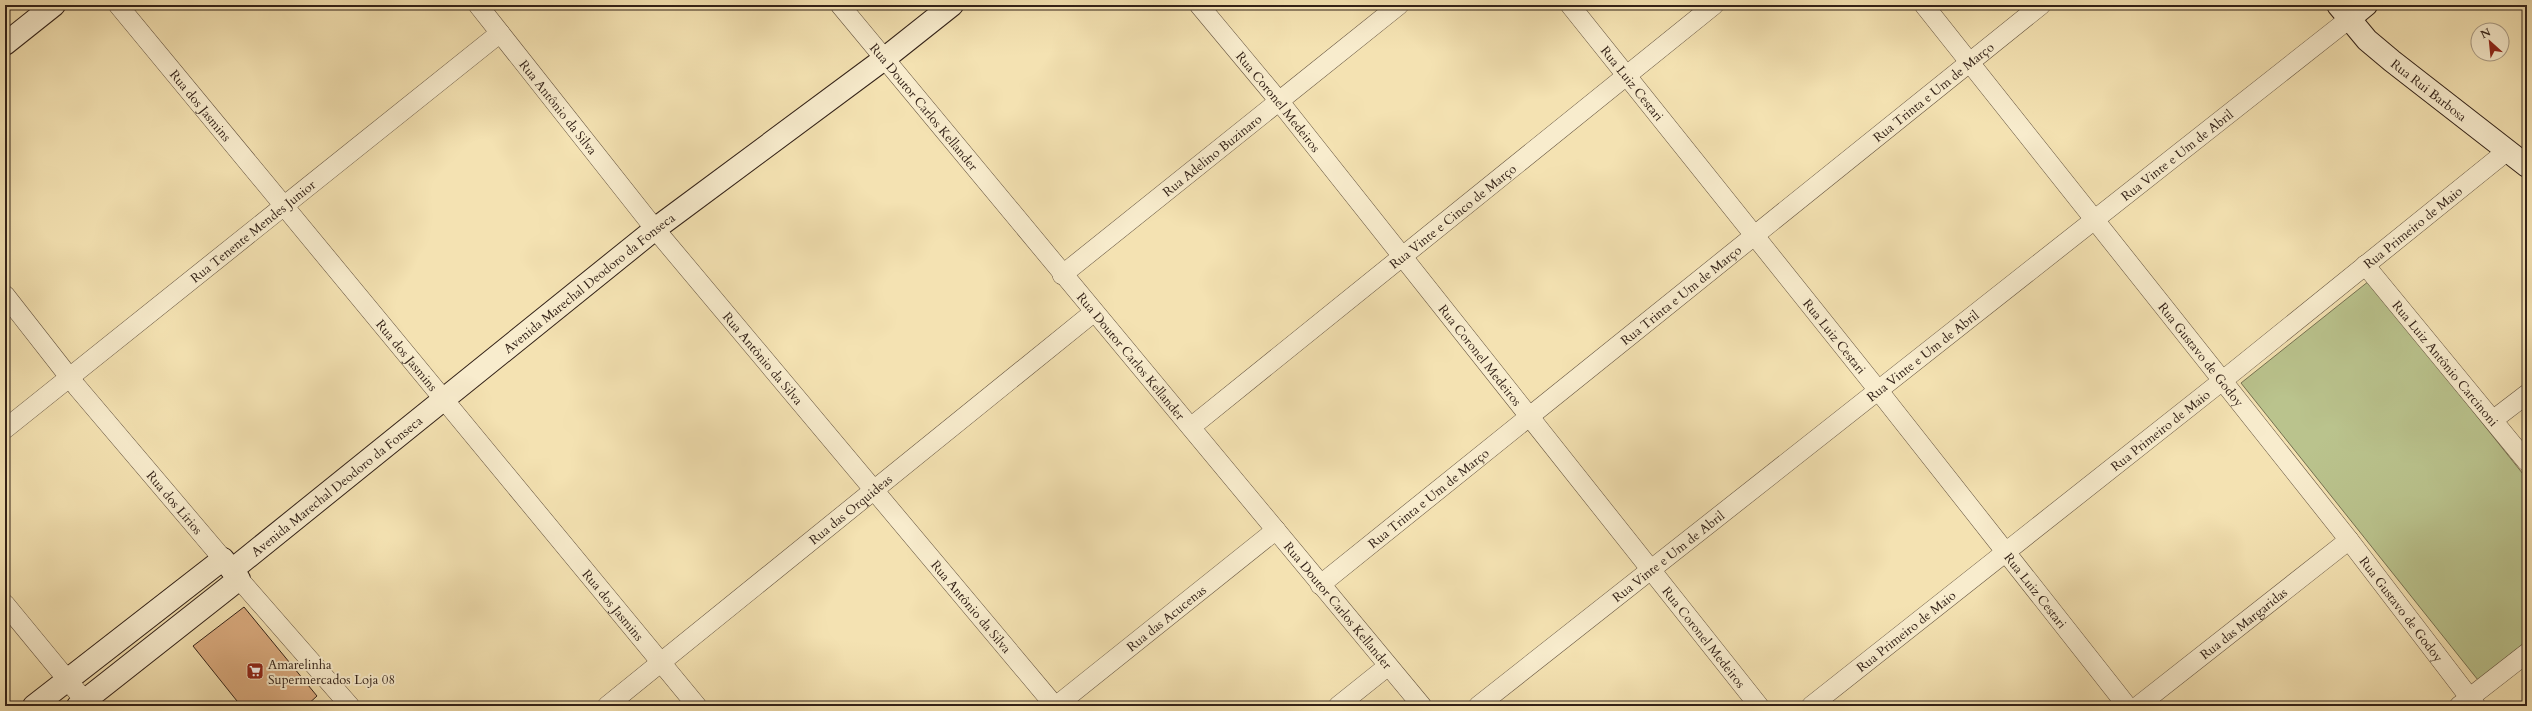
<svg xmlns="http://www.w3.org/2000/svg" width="2532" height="711" viewBox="0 0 2532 711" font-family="Cardo,serif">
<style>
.green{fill:#bac38d;stroke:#767252}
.building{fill:#dcad81;stroke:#332218}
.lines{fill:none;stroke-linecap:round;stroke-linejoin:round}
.street-casing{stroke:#63523e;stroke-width:20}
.secondary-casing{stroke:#332218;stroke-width:24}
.street{stroke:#f8eccd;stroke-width:19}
.secondary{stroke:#f8eccd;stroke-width:22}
.labels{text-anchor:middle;stroke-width:4;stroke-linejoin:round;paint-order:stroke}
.street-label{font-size:13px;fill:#332218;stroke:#f8eccd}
.poi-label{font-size:13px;fill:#332218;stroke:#f8eccd;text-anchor:start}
</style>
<rect width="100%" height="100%" fill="#f4e2b2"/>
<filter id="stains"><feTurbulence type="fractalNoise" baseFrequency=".005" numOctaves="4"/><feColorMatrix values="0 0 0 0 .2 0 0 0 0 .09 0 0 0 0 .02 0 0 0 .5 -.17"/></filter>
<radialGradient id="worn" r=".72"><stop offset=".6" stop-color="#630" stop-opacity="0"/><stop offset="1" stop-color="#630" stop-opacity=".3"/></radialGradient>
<!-- green -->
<path class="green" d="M2369,281L2527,479V641L2478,680L2241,383Z"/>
<!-- building -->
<path class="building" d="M244,607L317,696L306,706H241L193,646Z"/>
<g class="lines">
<!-- street casing -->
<g class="street-casing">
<g id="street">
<path id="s1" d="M118,5L697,706"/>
<path id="s2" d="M478,5L655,229L1055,706"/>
<path id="s3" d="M840,5L1422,706"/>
<path id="s4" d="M1199,5L1279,101L1759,706"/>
<path id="s5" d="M1570,5L1878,390L2127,706"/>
<path id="s6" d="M1924,5L2349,540L2476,706"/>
<path id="s7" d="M2365,265L2527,462"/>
<path id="s8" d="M1062,275L1399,5"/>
<path id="s9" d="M5,295L77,387L223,559"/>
<path d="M2493,420L2527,394"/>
<path id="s10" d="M1191,427L1714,5"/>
<path id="s11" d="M5,429L500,33"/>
<path d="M239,579L350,706"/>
<path id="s12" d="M1320,585L2041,5"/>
<path d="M5,604L89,706"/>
<path id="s13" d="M607,706L1094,312"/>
<path id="s14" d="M1056,706L1276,530"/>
<path d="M1338,706L1388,666"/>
<path id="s15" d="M1478,706L2349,19"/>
<path id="s16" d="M1811,706L2222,381L2507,151"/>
<path id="s17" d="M2138,706L2349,540"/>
<path d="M2459,706L2527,653"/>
</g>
</g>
<!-- secondary casing -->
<g class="secondary-casing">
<g id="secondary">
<path id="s18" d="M2338,5L2367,40L2392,61L2527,166"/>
<path d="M2349,19L2366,5"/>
<path d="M5,44L54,5"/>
<path id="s19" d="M232,570L655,229L884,59L952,5"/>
<path d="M34,706L223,559L239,579L78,706"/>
</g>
</g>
<!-- street -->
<use href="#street" class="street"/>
<!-- secondary -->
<use href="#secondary" class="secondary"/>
</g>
<!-- icons -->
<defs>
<g id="supermarket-square" transform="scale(0.9)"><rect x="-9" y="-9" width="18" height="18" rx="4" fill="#8f2418" stroke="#f8eccd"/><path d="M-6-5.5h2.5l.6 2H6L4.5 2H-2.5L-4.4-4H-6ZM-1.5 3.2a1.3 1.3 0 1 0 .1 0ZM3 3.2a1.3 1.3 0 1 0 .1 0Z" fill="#fff"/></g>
</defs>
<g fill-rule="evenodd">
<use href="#supermarket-square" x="255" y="671"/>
</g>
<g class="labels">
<!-- street labels -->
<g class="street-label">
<text dy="5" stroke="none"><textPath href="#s5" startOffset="100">Rua Luiz Cestari</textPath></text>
<text dy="5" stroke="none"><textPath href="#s18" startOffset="125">Rua Rui Barbosa</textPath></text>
<text dy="5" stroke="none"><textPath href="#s12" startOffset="787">Rua Trinta e Um de Março</textPath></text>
<text dy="5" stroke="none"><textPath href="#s4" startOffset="125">Rua Coronel Medeiros</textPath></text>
<text dy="5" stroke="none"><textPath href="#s1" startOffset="130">Rua dos Jasmins</textPath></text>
<text dy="5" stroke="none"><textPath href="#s2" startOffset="130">Rua Antônio da Silva</textPath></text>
<text dy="5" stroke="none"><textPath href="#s3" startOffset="132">Rua Doutor Carlos Kellander</textPath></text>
<text dy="5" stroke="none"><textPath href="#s8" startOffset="192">Rua Adelino Buzinaro</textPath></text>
<text dy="5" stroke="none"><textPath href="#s15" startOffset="890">Rua Vinte e Um de Abril</textPath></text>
<text dy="5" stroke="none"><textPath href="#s10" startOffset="336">Rua Vinte e Cinco de Março</textPath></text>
<text dy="5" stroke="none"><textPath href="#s16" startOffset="769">Rua Primeiro de Maio</textPath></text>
<text dy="5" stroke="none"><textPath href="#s11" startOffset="317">Rua Tenente Mendes Junior</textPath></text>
<text dy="5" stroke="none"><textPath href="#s19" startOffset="458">Avenida Marechal Deodoro da Fonseca</textPath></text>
<text dy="5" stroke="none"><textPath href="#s12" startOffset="463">Rua Trinta e Um de Março</textPath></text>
<text dy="5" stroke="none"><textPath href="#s5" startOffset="424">Rua Luiz Cestari</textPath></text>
<text dy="5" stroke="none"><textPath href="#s4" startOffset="449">Rua Coronel Medeiros</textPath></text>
<text dy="5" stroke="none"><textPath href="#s15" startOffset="566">Rua Vinte e Um de Abril</textPath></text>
<text dy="5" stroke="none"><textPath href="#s6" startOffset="446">Rua Gustavo de Godoy</textPath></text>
<text dy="5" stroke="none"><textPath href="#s1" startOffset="454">Rua dos Jasmins</textPath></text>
<text dy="5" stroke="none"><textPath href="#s3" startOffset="456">Rua Doutor Carlos Kellander</textPath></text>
<text dy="5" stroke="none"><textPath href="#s2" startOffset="454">Rua Antônio da Silva</textPath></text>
<text dy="5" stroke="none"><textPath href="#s7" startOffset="127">Rua Luiz Antônio Carcinoni</textPath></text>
<text dy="5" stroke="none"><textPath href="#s16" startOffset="445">Rua Primeiro de Maio</textPath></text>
<text dy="5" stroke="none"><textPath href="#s19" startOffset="134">Avenida Marechal Deodoro da Fonseca</textPath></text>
<text dy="5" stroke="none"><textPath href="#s12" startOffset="139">Rua Trinta e Um de Março</textPath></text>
<text dy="5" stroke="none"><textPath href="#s9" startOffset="268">Rua dos Lírios</textPath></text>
<text dy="5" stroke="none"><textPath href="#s13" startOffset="313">Rua das Orquideas</textPath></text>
<text dy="5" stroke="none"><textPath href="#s15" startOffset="242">Rua Vinte e Um de Abril</textPath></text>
<text dy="5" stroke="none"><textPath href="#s5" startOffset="748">Rua Luiz Cestari</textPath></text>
<text dy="5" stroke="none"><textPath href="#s3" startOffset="780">Rua Doutor Carlos Kellander</textPath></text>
<text dy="5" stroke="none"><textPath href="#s1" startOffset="778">Rua dos Jasmins</textPath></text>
<text dy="5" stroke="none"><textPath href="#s2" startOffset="778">Rua Antônio da Silva</textPath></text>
<text dy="5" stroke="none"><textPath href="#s6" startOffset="770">Rua Gustavo de Godoy</textPath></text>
<text dy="5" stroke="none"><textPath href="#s14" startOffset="141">Rua das Acucenas</textPath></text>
<text dy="5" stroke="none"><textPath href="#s17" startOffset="134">Rua das Margaridas</textPath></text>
<text dy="5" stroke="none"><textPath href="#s16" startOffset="121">Rua Primeiro de Maio</textPath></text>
<text dy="5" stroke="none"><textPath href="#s4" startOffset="809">Rua Coronel Medeiros</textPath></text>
</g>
<!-- poi labels -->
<g class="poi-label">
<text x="268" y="669">Amarelinha<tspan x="268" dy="15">Supermercados Loja 08</tspan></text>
</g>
</g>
<!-- margin -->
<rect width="2532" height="711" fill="none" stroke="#f4e2b2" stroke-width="20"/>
<rect x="6" y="6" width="2520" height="699" fill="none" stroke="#332218" stroke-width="2"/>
<rect x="10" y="10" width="2512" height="691" fill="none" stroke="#332218"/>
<!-- north arrow -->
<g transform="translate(2490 42) rotate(333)"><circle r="19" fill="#f8eccd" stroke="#a99b85"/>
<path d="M0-3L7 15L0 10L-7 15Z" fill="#8f2418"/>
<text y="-6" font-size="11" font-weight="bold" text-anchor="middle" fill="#332218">N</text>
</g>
<rect width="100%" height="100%" filter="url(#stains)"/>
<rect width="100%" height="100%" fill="url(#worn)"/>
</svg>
